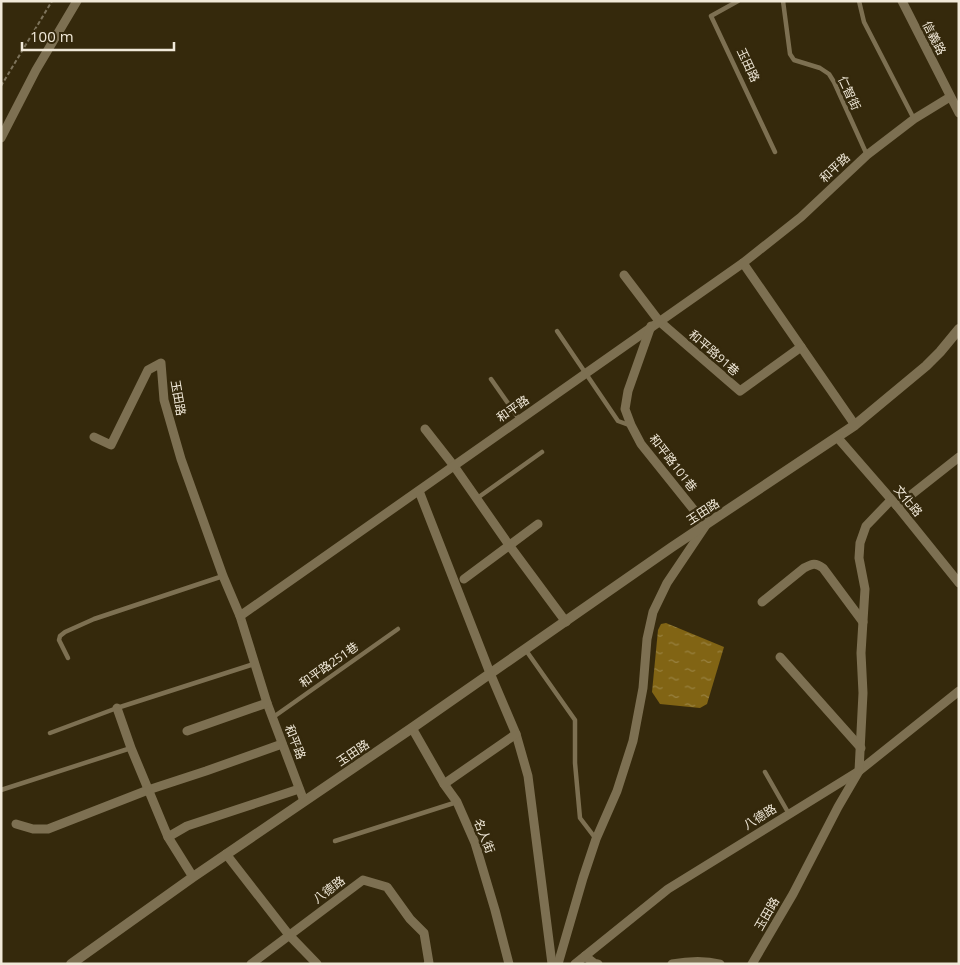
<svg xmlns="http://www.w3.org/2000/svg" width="960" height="965" viewBox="0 0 960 965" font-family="'Open Sans','Noto Sans TC',sans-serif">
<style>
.water{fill:url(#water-ripples)}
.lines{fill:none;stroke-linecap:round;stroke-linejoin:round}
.path{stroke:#7d735b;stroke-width:2;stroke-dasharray:4 2.5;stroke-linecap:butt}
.service{stroke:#7d7052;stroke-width:4.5}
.minor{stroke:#7d7052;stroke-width:9}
.tertiary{stroke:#7d7052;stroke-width:10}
.labels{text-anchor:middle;stroke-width:5;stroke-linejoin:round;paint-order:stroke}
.street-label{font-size:12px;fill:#f1e9d9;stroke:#35290c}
</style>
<defs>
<pattern id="water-ripples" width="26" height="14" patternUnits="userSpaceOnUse" patternTransform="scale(1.25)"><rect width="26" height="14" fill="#816414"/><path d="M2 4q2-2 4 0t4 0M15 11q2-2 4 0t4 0" fill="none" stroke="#998241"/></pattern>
</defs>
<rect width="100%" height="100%" fill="#35290c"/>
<!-- water -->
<path class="water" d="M666,623L724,647L707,704L700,708L660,704L652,692L658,630L661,624Z"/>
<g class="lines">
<!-- path -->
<path class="path" d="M1,86L52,1"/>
<!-- service -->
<g class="service">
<path d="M738,1L711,16L775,152"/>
<path d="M783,1L790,54L794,60L820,68L829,74L834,82L867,155"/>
<path d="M859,1L864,22L914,119"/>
<path d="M557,331L618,421L629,425"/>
<path d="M491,379L519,419"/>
<path d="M476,499L542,452"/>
<path d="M525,649L575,720V763L580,818L596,839"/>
<path d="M68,658L59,640L60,636L65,632L94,619L223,576"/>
<path d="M272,718L398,629"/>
<path d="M50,733L117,708L254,664"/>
<path d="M765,772L789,814"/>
<path d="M1,790L131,748"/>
<path d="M335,841L457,802"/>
</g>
<!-- minor -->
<g class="minor">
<path d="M902,1L959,113"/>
<path d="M1,138L36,70L77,1"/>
<path d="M743,263L855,425"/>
<path d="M624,275L659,321L740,391L801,347"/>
<path d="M425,429L454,466L509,545L566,622"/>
<path d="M94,437L111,445L148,370L161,363L164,400L181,459L223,576L240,616L267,703L304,801"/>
<path d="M837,437L897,506L959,583"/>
<path d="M419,491L490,673L516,734L528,776L552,964"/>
<path d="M897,506L959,457"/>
<path d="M464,579L538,524"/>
<path d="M762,602L804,568C812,564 815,562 823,568L863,622"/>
<path d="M240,616L743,263L801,217L867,155L914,119L950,97"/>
<path d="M780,657L861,748"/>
<path d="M117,708L131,748L168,837L193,877"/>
<path d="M412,728L444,784L457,802L475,843L495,910L509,964"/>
<path d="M187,731L267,703"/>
<path d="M444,784L516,734"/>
<path d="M16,824L33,829H48L148,790L206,771L282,744"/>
<path d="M168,837L187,826L299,789"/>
<path d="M226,854L289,935L317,964"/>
<path d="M585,956L594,963L598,964"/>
<path d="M251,964L363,880L387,887L410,919L424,933L429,963L428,964"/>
<path d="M558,964L583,878L596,839L617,791L633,741L643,688L647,639L653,612L667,583L706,525L641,444L631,425L625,409L628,391L651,326"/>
<path d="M575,964L668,889L859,771L959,691"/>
<path d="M672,964C688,961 704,960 720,964"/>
<path d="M752,964L793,894L838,807L859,771L863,693L861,653L865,589L859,558L860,543L866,526L891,500"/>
</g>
<!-- tertiary -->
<path class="tertiary" d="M71,964L193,877L412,728L672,547L855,425L926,366L940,352L959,329"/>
</g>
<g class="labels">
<!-- street labels -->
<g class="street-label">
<text transform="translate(934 38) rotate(63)" y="4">信義路</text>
<text transform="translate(748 65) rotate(65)" y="4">玉田路</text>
<text transform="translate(849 93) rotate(65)" y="4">仁智街</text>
<text transform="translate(835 168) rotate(-43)" y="4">和平路</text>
<text transform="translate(714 353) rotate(41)" y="4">和平路91巷</text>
<text transform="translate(178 398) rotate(80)" y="4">玉田路</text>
<text transform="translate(513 409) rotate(-35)" y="4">和平路</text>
<text transform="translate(673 463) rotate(52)" y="4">和平路101巷</text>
<text transform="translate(908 501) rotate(50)" y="4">文化路</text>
<text transform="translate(703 512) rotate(-33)" y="4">玉田路</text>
<text transform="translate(329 665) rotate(-35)" y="4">和平路251巷</text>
<text transform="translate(295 742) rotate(69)" y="4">和平路</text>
<text transform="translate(353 753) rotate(-34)" y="4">玉田路</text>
<text transform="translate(760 817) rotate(-32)" y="4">八德路</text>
<text transform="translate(484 836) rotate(69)" y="4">名人街</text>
<text transform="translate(329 890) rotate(-37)" y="4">八德路</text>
<text transform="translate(767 914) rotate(-60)" y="4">玉田路</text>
</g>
</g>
<!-- border -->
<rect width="960" height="965" fill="none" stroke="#f1e9d9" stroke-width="5"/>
<!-- scale -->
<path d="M22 42v8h152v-8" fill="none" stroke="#f1e9d9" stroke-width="2.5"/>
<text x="30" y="42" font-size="15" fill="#f1e9d9" stroke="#35290c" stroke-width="4" paint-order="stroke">100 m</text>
</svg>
